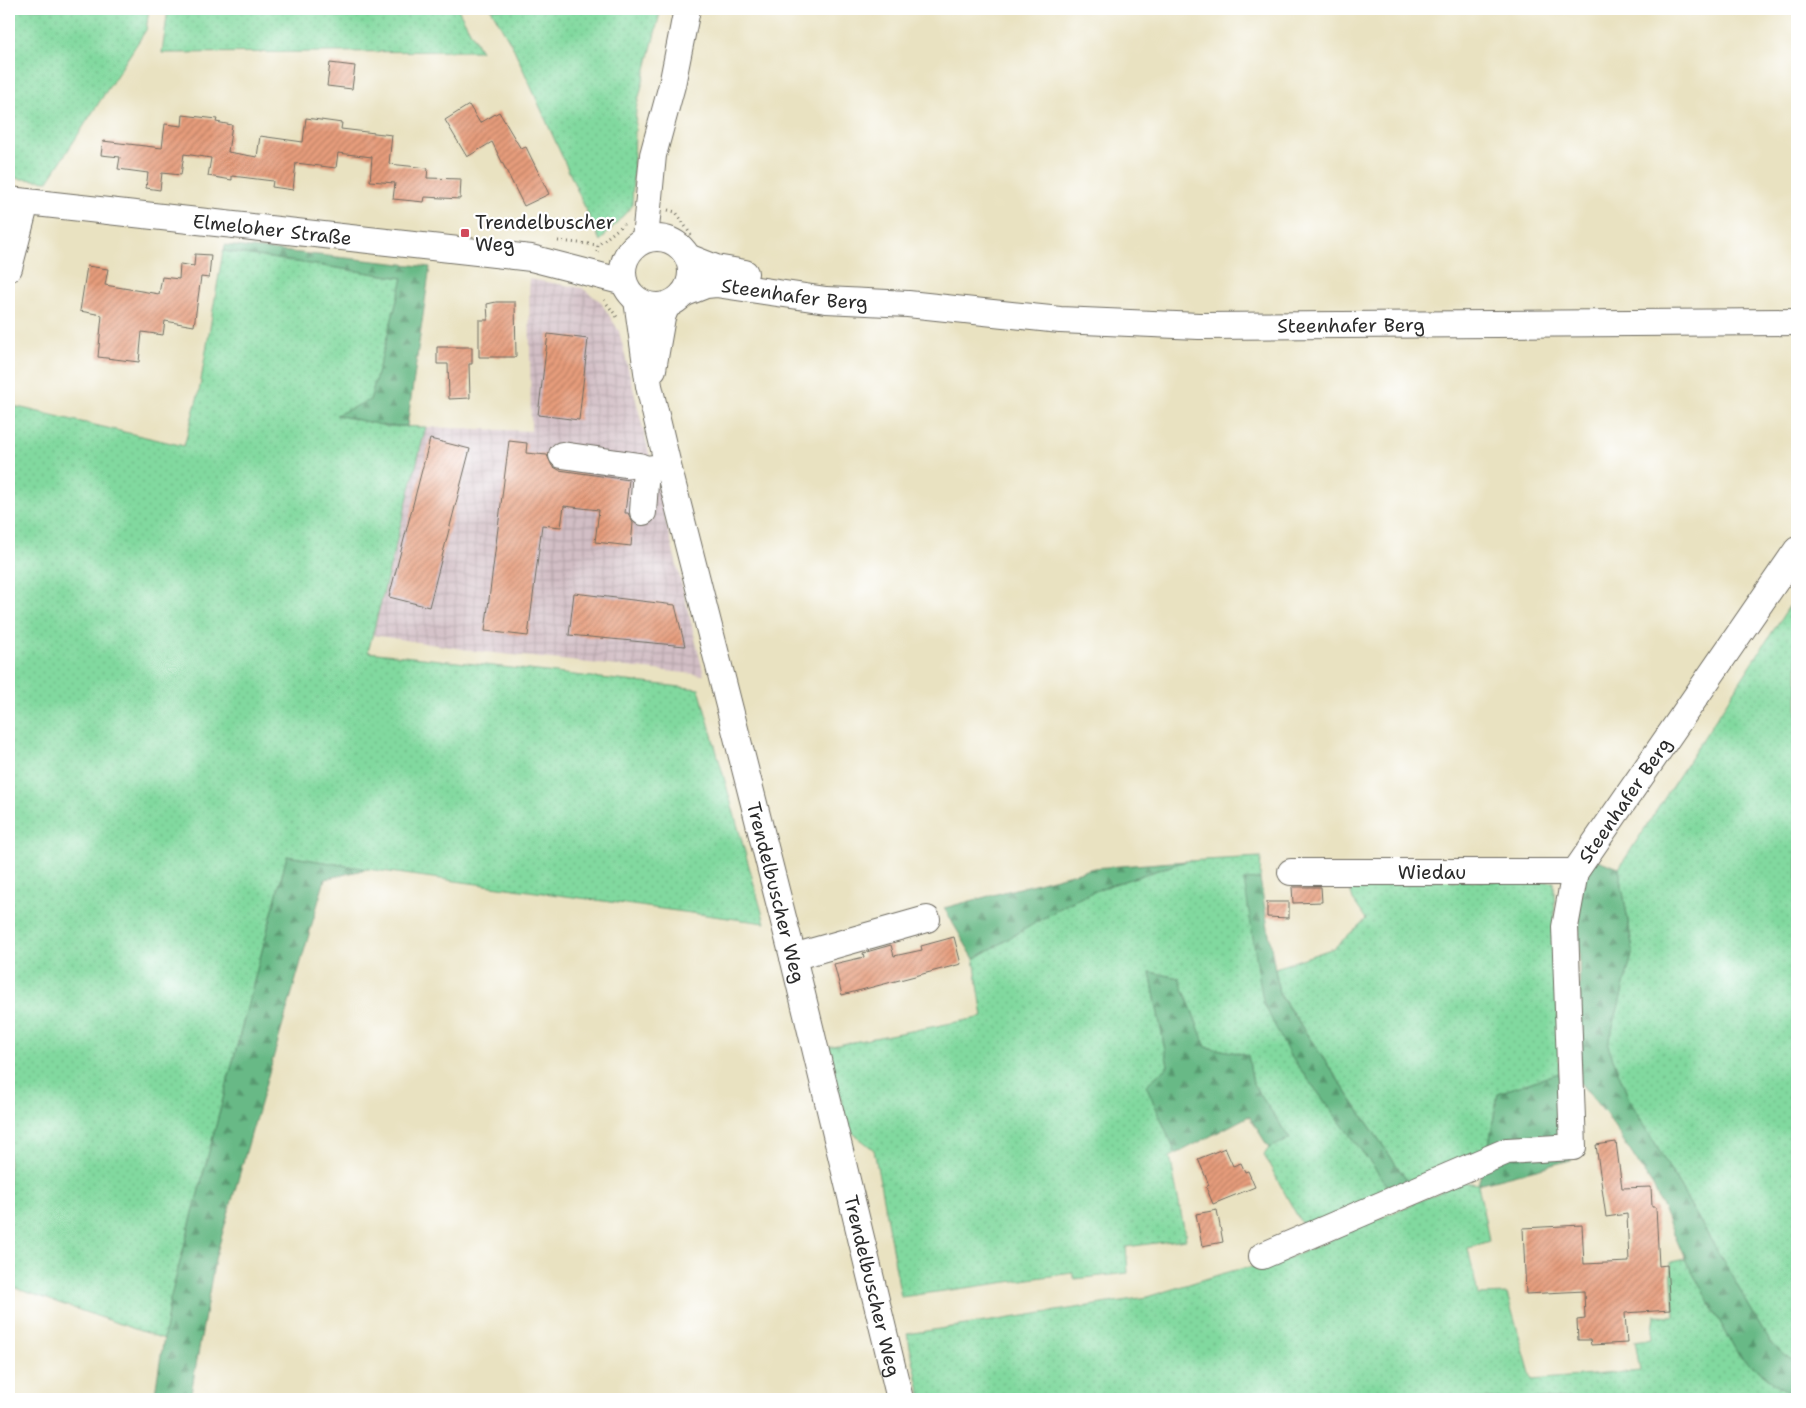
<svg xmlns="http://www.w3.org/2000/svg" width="1806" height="1408" viewBox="0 0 1806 1408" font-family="'Shantell Sans',sans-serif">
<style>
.industrial{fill:url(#industrial-grid)}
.grass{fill:url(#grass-dots);stroke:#568265}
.forest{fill:url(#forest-firs);stroke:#4a7258}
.building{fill:url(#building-hatch)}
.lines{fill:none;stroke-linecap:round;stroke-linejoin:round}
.minor-casing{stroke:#6e6b60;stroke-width:28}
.path{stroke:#6e6b60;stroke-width:3;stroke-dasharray:1 4;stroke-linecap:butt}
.minor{stroke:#fff;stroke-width:26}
.poi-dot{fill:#d1495b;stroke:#fff;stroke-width:2}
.labels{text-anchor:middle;stroke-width:4.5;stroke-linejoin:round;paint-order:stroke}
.poi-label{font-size:19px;fill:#2b2b2b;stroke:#fff;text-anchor:start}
.street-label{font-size:19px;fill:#2b2b2b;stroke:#fff}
</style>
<defs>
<pattern id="industrial-grid" width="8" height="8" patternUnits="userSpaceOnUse" patternTransform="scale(1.25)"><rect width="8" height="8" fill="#d2bec5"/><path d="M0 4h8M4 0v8" fill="none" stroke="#b4a3a9"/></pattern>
<pattern id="grass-dots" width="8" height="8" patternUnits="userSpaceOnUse" patternTransform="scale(1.25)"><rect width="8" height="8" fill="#81d99f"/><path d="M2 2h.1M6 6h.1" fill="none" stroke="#70ba89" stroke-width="1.8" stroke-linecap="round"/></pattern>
<pattern id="forest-firs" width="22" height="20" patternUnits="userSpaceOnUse" patternTransform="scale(1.25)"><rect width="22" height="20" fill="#68b986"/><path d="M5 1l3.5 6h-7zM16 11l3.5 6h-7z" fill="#56976e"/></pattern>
<pattern id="building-hatch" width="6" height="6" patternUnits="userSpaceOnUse" patternTransform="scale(1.25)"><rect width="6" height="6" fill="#e69c7b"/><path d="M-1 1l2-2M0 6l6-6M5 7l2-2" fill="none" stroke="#bb7f65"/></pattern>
</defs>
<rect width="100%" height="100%" fill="#fff"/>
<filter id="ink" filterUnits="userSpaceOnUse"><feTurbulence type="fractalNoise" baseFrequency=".02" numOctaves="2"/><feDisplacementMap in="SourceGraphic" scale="10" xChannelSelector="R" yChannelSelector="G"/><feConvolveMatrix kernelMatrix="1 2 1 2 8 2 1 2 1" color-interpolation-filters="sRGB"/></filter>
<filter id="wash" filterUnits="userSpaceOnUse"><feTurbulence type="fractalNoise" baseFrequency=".0096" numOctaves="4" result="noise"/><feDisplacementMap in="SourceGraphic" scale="20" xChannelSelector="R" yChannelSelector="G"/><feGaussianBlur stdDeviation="1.12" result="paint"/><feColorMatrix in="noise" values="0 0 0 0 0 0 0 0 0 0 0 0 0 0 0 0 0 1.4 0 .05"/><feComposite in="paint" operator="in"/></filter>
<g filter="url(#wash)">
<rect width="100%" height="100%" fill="#e9e2c1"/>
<!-- industrial -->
<path class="industrial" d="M529,279L582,288L600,301L619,331L704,675L475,651L373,635L426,427L531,431Z"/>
<!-- grass -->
<g class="grass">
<path d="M9,9H149L146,30L48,181L9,178Z"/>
<path d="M168,9H458L481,51L162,53Z"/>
<path d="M491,9H661L636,109L632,206L600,241L514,49Z"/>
<path d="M223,251L403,278L370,401L337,415L386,426L426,427L368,652L699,689L765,923L367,869L287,856L170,1300L164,1339L9,1286V405L184,446L199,392Z"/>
<path d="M1797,594V1364L1770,1342L1629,1099L1608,1046L1633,951L1619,868Z"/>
<path d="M1261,857L1260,879L1244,880L1289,1054L1394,1194L1306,1232L1264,1155L1269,1148L1290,1139L1253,1084L1248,1055L1206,1047L1179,978L1150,972L1168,1066L1147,1085L1176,1154L1170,1157L1186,1239L1126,1247L1128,1273L1075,1279L1072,1273L901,1297L874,1150L849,1130L827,1047L983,1017L974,959L1069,903L1102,888L1186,861Z"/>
<path d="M1347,879L1554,882L1559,1073L1498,1093L1488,1151L1410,1185L1279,993L1275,968L1334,948L1366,919L1353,900Z"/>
<path d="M1463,1182L1478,1184L1489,1241L1468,1248L1478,1295L1507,1294L1532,1380L1640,1371L1635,1341L1652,1338L1655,1315L1674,1316L1671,1262L1685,1259L1739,1356L1797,1399H922L907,1334L1147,1297L1231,1271L1282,1261Z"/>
</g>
<!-- forest -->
<g class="forest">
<path d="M225,245L430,267L407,426H386L336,415L370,400L403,278L224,251Z"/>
<path d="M287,856L367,869L325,879L215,1259L190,1399H154L170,1300Z"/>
<path d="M1592,858L1619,868L1633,951L1608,1046L1629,1099L1770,1342L1797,1364V1399L1739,1356L1685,1259L1653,1186L1606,1114L1580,1083L1579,896Z"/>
<path d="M1186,861L1102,888L1069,903L974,959L944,908L1094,868Z"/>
<path d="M1260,879L1279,994L1410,1185L1394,1194L1289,1054L1263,1002L1244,880Z"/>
<path d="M1150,972L1179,978L1206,1047L1248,1055L1253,1084L1290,1139L1269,1148L1249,1116L1176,1154L1146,1085L1168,1066Z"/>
<path d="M1559,1073L1571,1160L1478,1184L1488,1151L1498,1093Z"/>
</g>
<g id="blocks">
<!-- building -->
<g class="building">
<path d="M330,63L355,66L352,89L327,86Z"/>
<path d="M469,105L480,123L499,112L521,149L526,147L549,194L524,206L492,142L467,157L445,120Z"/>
<path d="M183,115L217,119L216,122L232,125L228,152L257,157L260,136L303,142L306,118L342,123L341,129L392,135L389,164L428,168L427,178L461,179L460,199L425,197L424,202L393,199L395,183L370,181L372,157L338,153L336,168L296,163L293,190L272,187L273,181L232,176V180L208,176L211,158L184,154L181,175L162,173L160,190L146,188L148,173L118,169L120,157L101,155L103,141L162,148L165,124L182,126Z"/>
<path d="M195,254L211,255L209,278L201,277L194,326L165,321L163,335L142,332L139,362L98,357L102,315L80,311L87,266L108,269L105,285L159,294L162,277L179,279L180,264L194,266Z"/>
<path d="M496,302H515L516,357H479V320H488L487,304Z"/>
<path d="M548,334L588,339L579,420L538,415Z"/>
<path d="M437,347H472V364H469L470,398L449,399L448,364H437Z"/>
<path d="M430,439L470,449L429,607L389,597Z"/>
<path d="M509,441L527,443L526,453L547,455L552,466L559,470L629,480L625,513H628L633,523L631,546L595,542L599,510L564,506L561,527L542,525L528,636L485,631Z"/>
<path d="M574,593L675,605L685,646L569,635Z"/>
<path d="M1292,887H1321L1322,902L1293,903Z"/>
<path d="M1267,902H1289V918L1267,917Z"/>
<path d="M954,937L961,964L842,995L834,964L864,957L863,953L891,945L894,956L922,950L921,946Z"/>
<path d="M1616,1142L1622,1188L1651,1187L1652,1207H1656L1659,1266L1667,1265L1670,1310L1625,1313L1627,1343L1591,1345L1590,1340H1578L1577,1320L1585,1319L1584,1291L1526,1294L1523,1228L1582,1225L1584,1264L1629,1262L1627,1214L1606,1217L1596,1145Z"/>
<path d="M1225,1148L1233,1166L1241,1163L1245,1172L1248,1171L1255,1187L1213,1204L1206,1187L1209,1185L1198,1159Z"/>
<path d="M1217,1210L1223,1242L1202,1246L1196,1214Z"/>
</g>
</g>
</g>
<g filter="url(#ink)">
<use href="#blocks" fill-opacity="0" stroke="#6e6b60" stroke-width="1"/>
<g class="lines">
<!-- minor casing -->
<g class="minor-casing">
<g id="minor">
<path id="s1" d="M9,200L531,258L624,282"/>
<circle cx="657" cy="272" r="34"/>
<path d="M645,239L653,155L672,85L687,9"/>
<path d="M688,257L716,268L745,273"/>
<path d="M9,268L26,202"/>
<path id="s2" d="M683,294L706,285L716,284L826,300L908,304L1060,320L1199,326L1797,322"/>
<path id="s3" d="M637,300L649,386L668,466L793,957L900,1399"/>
<path d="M653,369L662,317L667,305"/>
<path d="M562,455L639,466L646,469"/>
<path d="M643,512L646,469L664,467"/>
<path id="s4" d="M1291,872H1575"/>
<path d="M793,957L927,919"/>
<path id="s5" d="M1262,1256L1507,1151L1573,1147L1565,927L1575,872L1797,550"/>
</g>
</g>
<!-- path -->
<g class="path">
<path d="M668,210L676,212L691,235"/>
<path d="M558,241L598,245"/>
<path d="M597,252L598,245L624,224"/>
<path d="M604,300L617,317"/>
</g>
<!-- minor -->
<use href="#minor" class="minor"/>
</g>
</g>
<!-- markers -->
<rect class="poi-dot" x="460" y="228" width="10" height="10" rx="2.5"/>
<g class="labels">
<!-- poi labels -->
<g class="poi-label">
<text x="475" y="229">Trendelbuscher<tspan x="475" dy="22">Weg</tspan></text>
</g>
<!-- street labels -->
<g class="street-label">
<text dy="7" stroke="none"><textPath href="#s1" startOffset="265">Elmeloher Straße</textPath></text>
<text dy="7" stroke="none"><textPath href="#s2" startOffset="114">Steenhafer Berg</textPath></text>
<text dy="7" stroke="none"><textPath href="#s2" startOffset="672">Steenhafer Berg</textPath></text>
<text dy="7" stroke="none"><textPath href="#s5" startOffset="696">Steenhafer Berg</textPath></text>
<text dy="7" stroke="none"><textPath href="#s4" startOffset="141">Wiedau</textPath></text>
<text dy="7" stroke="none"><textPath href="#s3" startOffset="609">Trendelbuscher Weg</textPath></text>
<text dy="7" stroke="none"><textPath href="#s3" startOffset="1014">Trendelbuscher Weg</textPath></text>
</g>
</g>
<!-- margin -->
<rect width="1806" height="1408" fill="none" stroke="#fff" stroke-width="30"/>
</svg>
